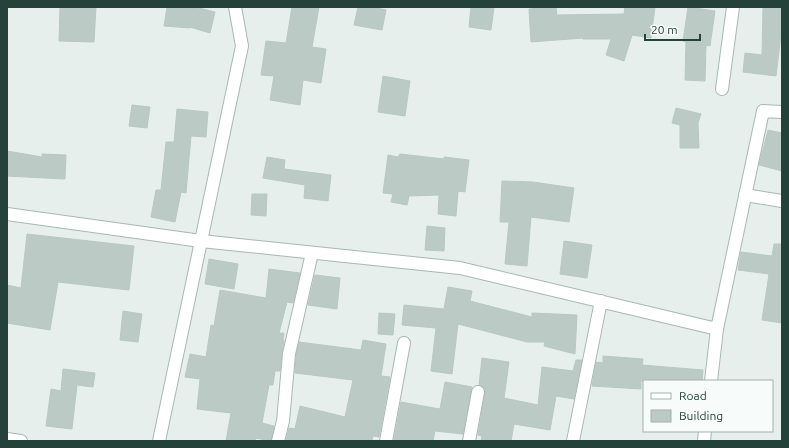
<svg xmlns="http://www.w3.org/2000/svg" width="789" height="448" viewBox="0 0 789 448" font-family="Ubuntu,sans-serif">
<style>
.building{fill:#bbcac4;stroke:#b8c9c2}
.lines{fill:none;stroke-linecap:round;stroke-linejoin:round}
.street-casing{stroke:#a8b8b2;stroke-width:14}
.street{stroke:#fff;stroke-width:12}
</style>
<rect width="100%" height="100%" fill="#e6efeb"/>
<!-- building -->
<g class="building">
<path d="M60,7H96L94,42L59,41Z"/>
<path d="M167,7H183L199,9V8L215,12L210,33L190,27V28L164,26Z"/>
<path d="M292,7H319L312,47L326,49L321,83L303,80L300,105L270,100L274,76L261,75L266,41L286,43Z"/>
<path d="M358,7H372L386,10L382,30L354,25Z"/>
<path d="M471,7H494L491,30L469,27Z"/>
<path d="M550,7H556L557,15L624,14L625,7H655L651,38L632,35L624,61L606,55L611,39H583V38L531,42L529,9Z"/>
<path d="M688,7L715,11L710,46L706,45L705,81L685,80L686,42L683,41Z"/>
<path d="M763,7H782V35H781L776,76L743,72L745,53L762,55Z"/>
<path d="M383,76L410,81L405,116L378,112Z"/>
<path d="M132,105L150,107L147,128L129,126Z"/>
<path d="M676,108L701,114L698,123L699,148H680V125L672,123Z"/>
<path d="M177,109L208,112L206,137L191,136L186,193L181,192L175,222L151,217L156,190H161L166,142H174Z"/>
<path d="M768,130L782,133V171L759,165Z"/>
<path d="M7,151L42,157V154L66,155L65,179L7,176Z"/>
<path d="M400,154L444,159V157L469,160L465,192L458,191L456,216L438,214L439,195L409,196L407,205L391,202L393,194L383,193L388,155L398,157Z"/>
<path d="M267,157L285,160L284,169L331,175L328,201L304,198L305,185L263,178Z"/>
<path d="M502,181L533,182L574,188L569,222L531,217L527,266L505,264L509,222H500Z"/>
<path d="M252,194H267L266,216L251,215Z"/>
<path d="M427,226L445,228L444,251L425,250Z"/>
<path d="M27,234L134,246L129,290L58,282L50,330L7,323V285L21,288Z"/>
<path d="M564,241L592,245L587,278L560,274Z"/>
<path d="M774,244H782V323L762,320L769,274L738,270L741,252L772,256Z"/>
<path d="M209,259L238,264L234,289L205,284Z"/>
<path d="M269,269L300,273L293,303L287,302L279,333H284L283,340H284L282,353L280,371H275L273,385H269L262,423L274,426L271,441L256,438L255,441H226L231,413L197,409L200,379L185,377L190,354L206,357L211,325L214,326L220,290L266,298Z"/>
<path d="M315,275L340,278L337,309L308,305Z"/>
<path d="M448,287L472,291L470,301L532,317V313L577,315L575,354L544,346L545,342H527L458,324L452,374L431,371L436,328L402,325L404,305L444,309Z"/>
<path d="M123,311L142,314L138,342L120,340Z"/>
<path d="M379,313L395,314L393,335L378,334Z"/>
<path d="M363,340L386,344L381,376L390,377L379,437L373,436L372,441H286L289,428L295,429L300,406L345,417L353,380L295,373L296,355L299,342L361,350Z"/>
<path d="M603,356L643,359L642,365L703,370L702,381H641V389L592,386L596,362L603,363Z"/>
<path d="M482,358L509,362L504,398L538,405L542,367L573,371L576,360H582L574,399L556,396L550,430L514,424L511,441H481L482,436L478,435L485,393V389L483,387L479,385Z"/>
<path d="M63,369L95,373L93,387L77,385L72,429L46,426L51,389L61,391Z"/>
<path d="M445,382L472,387L471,391L463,434L435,431L433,441H401L394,440L401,402L440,409Z"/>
</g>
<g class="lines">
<!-- street casing -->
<g class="street-casing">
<g id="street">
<path d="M722,89L733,7"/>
<path d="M745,195L782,201"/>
<path d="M7,214L201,241L460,268L717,329L763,111L782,112"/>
<path d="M711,381L717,329"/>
<path d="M7,439L21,441"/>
<path d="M159,441L242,46L235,7"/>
<path d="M278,441L283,421L289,354L312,253"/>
<path d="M386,441L404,343"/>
<path d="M469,441L478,392"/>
<path d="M573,441L601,301"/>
<path d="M704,441L705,431"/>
</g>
</g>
<!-- street -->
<use href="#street" class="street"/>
</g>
<!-- border -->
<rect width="789" height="448" fill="none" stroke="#24423a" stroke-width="16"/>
<!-- legend -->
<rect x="643" y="380" width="130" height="52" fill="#f7fbf9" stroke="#a3b1ad"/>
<rect x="651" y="393" width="20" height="6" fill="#ffffff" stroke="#a3b1ad"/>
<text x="679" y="400" font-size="12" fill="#24423a">Road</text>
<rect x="651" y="410" width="20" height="12" fill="#bbcac4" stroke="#a3b1ad"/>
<text x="679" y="420" font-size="12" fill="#24423a">Building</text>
<!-- scale -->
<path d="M645 34v6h55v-6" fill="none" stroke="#24423a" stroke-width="2"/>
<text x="651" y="34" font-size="12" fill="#24423a" stroke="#f7fbf9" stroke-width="3" paint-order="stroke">20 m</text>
</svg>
